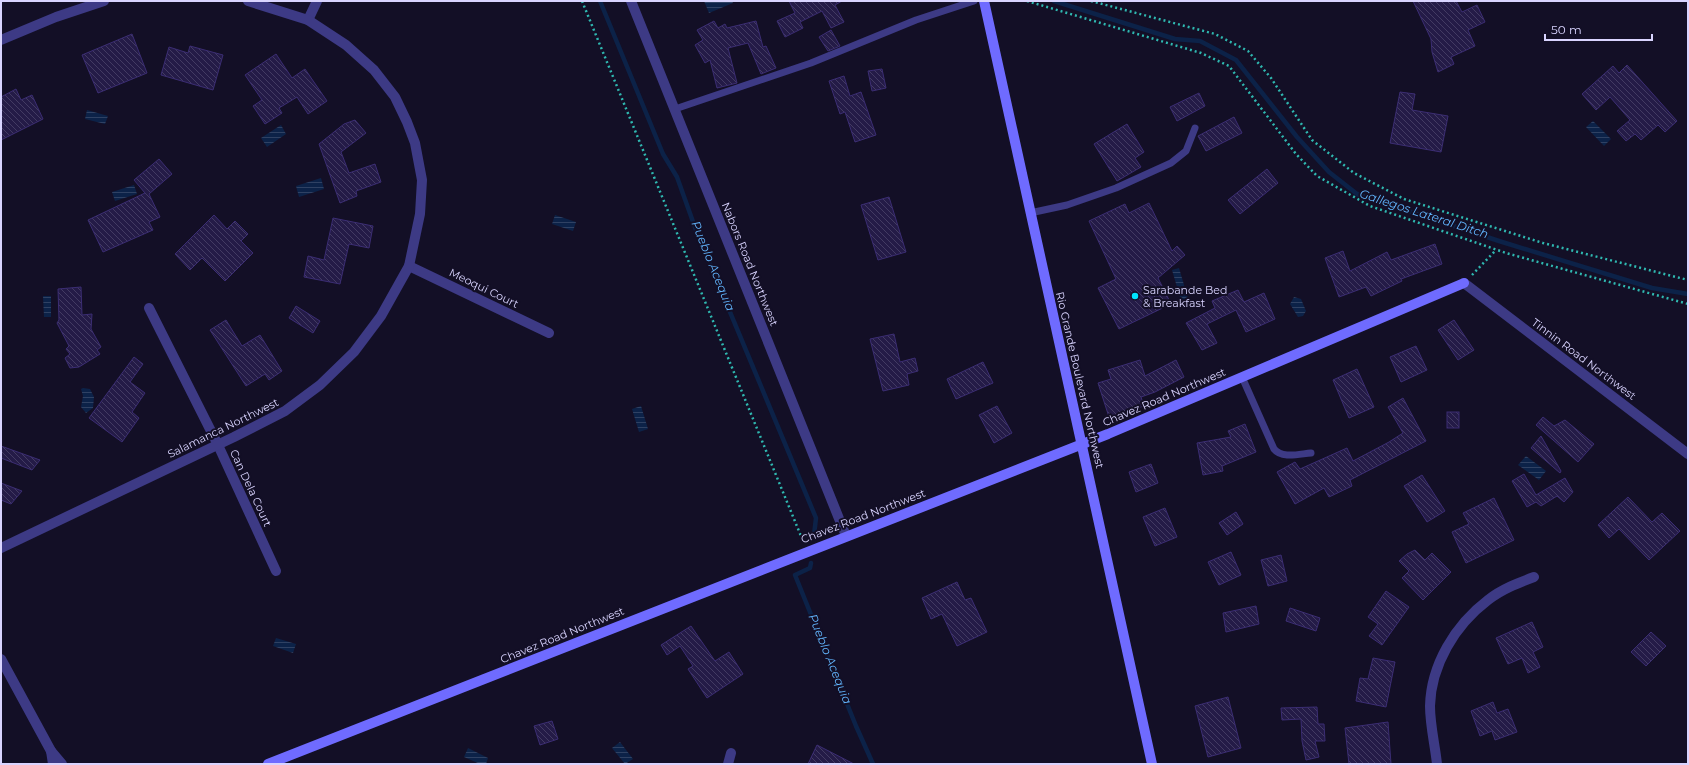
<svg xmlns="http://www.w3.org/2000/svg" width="1689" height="765" viewBox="0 0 1689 765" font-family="Montserrat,sans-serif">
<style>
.water{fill:url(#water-rules)}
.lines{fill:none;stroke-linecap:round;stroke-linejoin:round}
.stream{stroke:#0c2248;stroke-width:4.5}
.building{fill:url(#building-back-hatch);stroke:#3b2d73}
.path{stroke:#2fb8b0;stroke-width:2.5;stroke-dasharray:2 3;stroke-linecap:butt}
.lane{stroke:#3d3a85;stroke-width:7}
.street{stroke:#3d3a85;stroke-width:10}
.secondary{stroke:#6f6bff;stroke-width:10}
.poi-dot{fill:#00e5ff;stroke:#130f26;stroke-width:1.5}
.labels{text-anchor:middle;stroke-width:4;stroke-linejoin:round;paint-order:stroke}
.street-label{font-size:11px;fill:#d9d4ff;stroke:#130f26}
.poi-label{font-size:11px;fill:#d9d4ff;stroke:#130f26;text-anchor:start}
.water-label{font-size:12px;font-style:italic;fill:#62b6ff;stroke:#130f26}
</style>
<defs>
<pattern id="water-rules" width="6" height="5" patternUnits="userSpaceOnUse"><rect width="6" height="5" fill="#0c2248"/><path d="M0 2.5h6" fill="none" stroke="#2f4163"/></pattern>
<pattern id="building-back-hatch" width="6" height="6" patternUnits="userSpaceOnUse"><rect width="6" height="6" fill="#241b47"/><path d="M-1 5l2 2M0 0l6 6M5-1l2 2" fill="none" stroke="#433b63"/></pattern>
</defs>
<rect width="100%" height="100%" fill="#130f26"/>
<!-- water -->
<g class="water">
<path d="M704,1H732L733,3L709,13Z"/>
<path d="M87,110L108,116L105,124L85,119Z"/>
<path d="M1593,121L1611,139L1604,146L1586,127Z"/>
<path d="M281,125L286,134L267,147L261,138Z"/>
<path d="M321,178L324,189L299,197L296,186Z"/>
<path d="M134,185L137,194L115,201L112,192Z"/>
<path d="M555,215L576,222L573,231L552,224Z"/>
<path d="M1179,268L1189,302L1182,304L1172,270Z"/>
<path d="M43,296H51V317H44Z"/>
<path d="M1294,297L1301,299L1306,311L1303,316L1298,317L1290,304Z"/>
<path d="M83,388L90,389L94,397L93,408L86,413L81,407L83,396L81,389Z"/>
<path d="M641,406L648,429L639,432L632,409Z"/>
<path d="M1526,456L1546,471L1539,480L1518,465Z"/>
<path d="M276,638L296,644L293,653L273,646Z"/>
<path d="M620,742L633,759L625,764L612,748Z"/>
<path d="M468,748L488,758L486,764H480L464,757Z"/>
</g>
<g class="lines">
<!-- stream -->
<g class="stream">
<path d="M600,1L663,154L677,177L697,233L816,518L814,535"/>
<path d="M1054,1L1175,39L1200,41L1236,60L1297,137L1329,172L1357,194L1499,241L1652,288L1688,294"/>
<path d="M811,563L810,568L795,575L856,726L873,764"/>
</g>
</g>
<!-- building -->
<g class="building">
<path d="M789,1H842L835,5L844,22L831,28L822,11L800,22L803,28L785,37L777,21L795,13Z"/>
<path d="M1413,1H1456L1462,12L1477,5L1485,22L1468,30L1475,46L1451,57L1454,64L1438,72L1432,52L1431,39Z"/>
<path d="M714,21L718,28L725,24L727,28L756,21L763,47L766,46L776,68L761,74L748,43L728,48L737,83L717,88L710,60L705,63L695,45L703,40L697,30Z"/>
<path d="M831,30L840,46L828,51L819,37Z"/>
<path d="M132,34L147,73L98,93L82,55Z"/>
<path d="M190,46L223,55L213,90L161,75L169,47L188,53Z"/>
<path d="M276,54L292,78L305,69L327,101L308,114L297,97L279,108L282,113L265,124L253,106L262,100L245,75Z"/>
<path d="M1627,65L1677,121L1665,132L1658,125L1641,140L1635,134L1626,141L1617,131L1630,120L1610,97L1596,110L1582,94L1613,66L1619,73Z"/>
<path d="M882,69L886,88L872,91L868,71Z"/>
<path d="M844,76L850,96L861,92L876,135L855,142L845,112L840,114L829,81Z"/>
<path d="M16,89L21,100L32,95L43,119L1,140V97Z"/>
<path d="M1400,92L1415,94L1412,110L1448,116L1441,152L1390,143Z"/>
<path d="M1199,93L1205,106L1177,121L1170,107Z"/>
<path d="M1234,117L1242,133L1206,151L1198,136Z"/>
<path d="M355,120L366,133L341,152L349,173L375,164L381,182L356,191L357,196L340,203L319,144L344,124Z"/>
<path d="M1127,124L1144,152L1135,158L1141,167L1117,181L1094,144Z"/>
<path d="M159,159L172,174L149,194L160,217L149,222L153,230L103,252L88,220L145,193L134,180Z"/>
<path d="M1267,169L1278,183L1240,214L1228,200Z"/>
<path d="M889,197L906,252L878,260L861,205Z"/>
<path d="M1149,203L1172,251L1177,246L1185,255L1158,278L1171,304L1119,329L1098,288L1116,279L1089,221L1125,204L1129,213Z"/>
<path d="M214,215L227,229L235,221L248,234L241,241L253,253L225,281L202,258L190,270L175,254Z"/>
<path d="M333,218L373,226L369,248L349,244L340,284L304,277L308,256L324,260Z"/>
<path d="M1435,244L1442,264L1401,279L1402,281L1371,296L1366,287L1339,297L1325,258L1343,251L1350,271L1387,252L1391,260Z"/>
<path d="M81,287L82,315L92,314L91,329L101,347L97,350L100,354L79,367L70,368L65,358L70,354L66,349L69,346L57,323L59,320L58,289Z"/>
<path d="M1238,290L1244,302L1264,293L1275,319L1246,332L1236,310L1207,324L1217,343L1202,350L1186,323L1215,308L1212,301Z"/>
<path d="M296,306L320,321L313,333L289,318Z"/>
<path d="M226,320L242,346L260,335L282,371L269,380L265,374L246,386L210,330Z"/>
<path d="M1454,320L1474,350L1458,360L1438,330Z"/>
<path d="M894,334L900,362L915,358L918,371L907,374L909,385L883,391L870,339Z"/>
<path d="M1416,346L1427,370L1401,382L1390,357Z"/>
<path d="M134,357L143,364L130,382L145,393L132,412L139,418L122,442L89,418Z"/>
<path d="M1140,360L1145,376L1176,360L1184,377L1155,392L1141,397L1144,406L1109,417L1098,383L1111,379L1108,370Z"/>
<path d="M983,362L993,383L956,399L947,379Z"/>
<path d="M1357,369L1374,407L1349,418L1333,380Z"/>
<path d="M1403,398L1426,441L1350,480L1352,486L1329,497L1324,488L1295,504L1277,472L1295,462L1300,469L1347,448L1353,461L1389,442L1403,433L1388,407Z"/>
<path d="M997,406L1012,433L994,443L979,415Z"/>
<rect x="1447" y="412" width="12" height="16"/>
<path d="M1543,417L1554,426L1565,420L1594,444L1578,462L1536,425Z"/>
<path d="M1245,424L1256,452L1222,466L1223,471L1203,475L1197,443L1231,437L1228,431Z"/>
<path d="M1541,436L1561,471L1560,473L1531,448Z"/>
<path d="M1,446L40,460L32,470L1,458Z"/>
<path d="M1151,464L1158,483L1136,492L1129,472Z"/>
<path d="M1524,474L1536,495L1565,478L1573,492L1564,502L1557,496L1541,506L1536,502L1527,507L1512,481Z"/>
<path d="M1422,475L1445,511L1427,522L1404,486Z"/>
<path d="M1,483L22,491L11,504L1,500Z"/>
<path d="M1628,497L1652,522L1662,513L1680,531L1649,560L1619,529L1609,538L1598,525Z"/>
<path d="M1494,498L1514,540L1466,563L1452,532L1469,524L1463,513Z"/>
<path d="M1165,508L1177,537L1155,546L1143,517Z"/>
<path d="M1236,512L1243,524L1227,535L1219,523Z"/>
<path d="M1415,550L1425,560L1432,553L1451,572L1423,600L1402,578L1409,571L1399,561L1407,554Z"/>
<path d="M1231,552L1241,575L1219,585L1208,562Z"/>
<path d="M1281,555L1287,581L1268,586L1261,560Z"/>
<path d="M957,582L965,600L971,598L987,632L957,646L942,614L931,619L922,598Z"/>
<path d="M1386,591L1409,607L1382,645L1369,636L1378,624L1368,617Z"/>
<path d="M1256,606L1259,624L1226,632L1223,613Z"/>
<path d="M1290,608L1320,618L1316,631L1286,621Z"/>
<path d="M1532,622L1543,647L1533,652L1540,667L1528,673L1522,658L1508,664L1496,638Z"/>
<path d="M691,626L715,661L729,652L743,674L707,698L688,669L693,666L680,646L667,655L661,645Z"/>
<path d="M1651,632L1666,646L1646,666L1631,652Z"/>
<path d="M1373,658L1395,662L1386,707L1356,701L1360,678L1368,679Z"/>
<path d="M1228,697L1241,748L1208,757L1195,706Z"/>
<path d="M1493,702L1497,713L1508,709L1517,732L1495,740L1492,731L1480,736L1471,711Z"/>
<path d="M1317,707L1318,724H1324L1325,741H1315L1319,757L1306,760L1302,741L1301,719L1282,720L1281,708Z"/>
<path d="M552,721L558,739L540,745L534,726Z"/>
<path d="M1388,722L1391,764H1349L1345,728Z"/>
<path d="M817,745L854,764H808Z"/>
</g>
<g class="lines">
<!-- path -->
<g class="path">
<path d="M582,1L803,541"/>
<path d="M1027,1L1201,53L1229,66L1296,154L1317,176L1370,206L1506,253L1688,304"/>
<path d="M1091,1L1215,34L1248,51L1271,78L1312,140L1354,173L1404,199L1543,243L1688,280"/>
<path d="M1472,275L1496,250"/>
</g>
<!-- lane -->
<g class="lane">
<path d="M675,109L811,63L916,20L974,1"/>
<path d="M1030,213L1067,205L1116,188L1171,163L1186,151L1195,128"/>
<path d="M1242,377L1274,449C1282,459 1299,454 1311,453"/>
</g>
<!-- street -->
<g class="street">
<path d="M631,1L846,536"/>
<path d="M308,20L317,1"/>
<path d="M1,40L56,17L104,1"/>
<path d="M409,266L549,333"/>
<path d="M1464,283L1688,454"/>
<path d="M149,308L218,445L276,571"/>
<path d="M1,548L234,437L285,411L320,385L354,352L381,316L409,266L420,214L422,180L415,143L407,122L395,97L374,70L346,45L308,20L248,1"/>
<path d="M1,659L51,751"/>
<path d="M53,764L51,751L62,764"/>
<path d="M728,764L731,753"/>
<path d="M1437,764C1435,745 1430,725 1430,706C1431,665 1455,625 1488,600C1502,589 1518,583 1534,577"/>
</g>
<!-- secondary -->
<g class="secondary">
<path d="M984,1L1152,764"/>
<path d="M268,764L1108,434L1464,283"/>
</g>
</g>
<!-- markers -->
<circle class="poi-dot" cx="1135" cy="296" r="4"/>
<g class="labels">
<!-- street labels -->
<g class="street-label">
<text transform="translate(750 264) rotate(68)" y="4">Nabors Road Northwest</text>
<text transform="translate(484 288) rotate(26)" y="4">Meoqui Court</text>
<text transform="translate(1584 359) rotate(37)" y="4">Tinnin Road Northwest</text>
<text transform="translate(1080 380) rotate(77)" y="4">Rio Grande Boulevard Northwest</text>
<text transform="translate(1164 397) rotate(-23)" y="4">Chavez Road Northwest</text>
<text transform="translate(223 428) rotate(-26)" y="4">Salamanca Northwest</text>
<text transform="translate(251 488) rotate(65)" y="4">Can Dela Court</text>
<text transform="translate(863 516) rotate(-21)" y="4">Chavez Road Northwest</text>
<text transform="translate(562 635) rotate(-22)" y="4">Chavez Road Northwest</text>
</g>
<!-- poi labels -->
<g class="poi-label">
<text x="1143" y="294">Sarabande Bed<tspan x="1143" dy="13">&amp; Breakfast</tspan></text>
</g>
<!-- water labels -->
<g class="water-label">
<text transform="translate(1424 214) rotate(18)" y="4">Gallegos Lateral Ditch</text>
<text transform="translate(713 266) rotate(68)" y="4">Pueblo Acequia</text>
<text transform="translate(830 659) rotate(68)" y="4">Pueblo Acequia</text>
</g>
</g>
<!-- border -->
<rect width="1689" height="765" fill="none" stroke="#d9d4ff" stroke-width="4"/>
<!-- scale -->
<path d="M1545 34v6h107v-6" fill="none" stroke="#d9d4ff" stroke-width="2"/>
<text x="1551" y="34" font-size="12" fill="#d9d4ff" stroke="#130f26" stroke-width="3" paint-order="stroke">50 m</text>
</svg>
